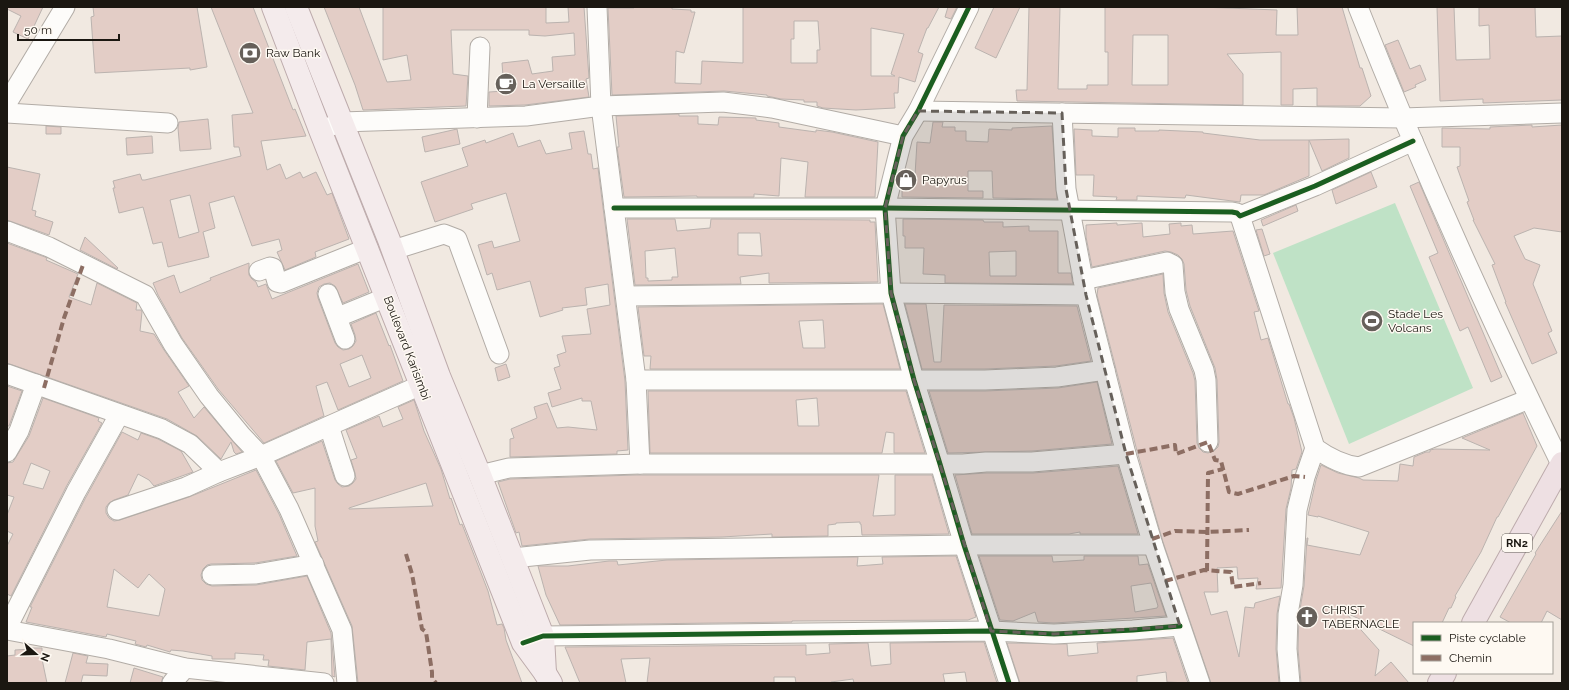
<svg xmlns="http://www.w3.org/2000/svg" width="1569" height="690" viewBox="0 0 1569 690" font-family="Raleway,sans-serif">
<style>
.green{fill:#bfe2c6}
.building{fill:#e3cdc6;stroke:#bbb3af;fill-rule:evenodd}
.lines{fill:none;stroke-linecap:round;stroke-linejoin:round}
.minor-casing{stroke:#b2aca6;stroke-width:21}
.major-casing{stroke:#bdabac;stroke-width:24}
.highway-casing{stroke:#bdabac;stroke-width:24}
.minor{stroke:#fdfcfa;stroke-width:19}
.major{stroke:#f4ebec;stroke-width:22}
.highway{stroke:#eee0e3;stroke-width:22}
.quiet{stroke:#8d6e63;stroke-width:4;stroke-dasharray:8 4;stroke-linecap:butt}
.cycleway-casing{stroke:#fef9f2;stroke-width:8}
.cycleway{stroke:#1b5e20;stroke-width:5}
.marked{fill:#66605a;fill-opacity:0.2;stroke:#66605a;stroke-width:3;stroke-dasharray:8 5;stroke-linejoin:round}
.labels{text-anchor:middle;stroke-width:3;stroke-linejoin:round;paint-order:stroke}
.shield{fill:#fef9f2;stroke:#5f5b54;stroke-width:1}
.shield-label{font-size:11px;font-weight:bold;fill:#1b1711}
.poi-label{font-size:12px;fill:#1b1711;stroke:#fef9f2;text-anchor:start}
.street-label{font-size:12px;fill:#1b1711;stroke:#fef9f2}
</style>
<rect width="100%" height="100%" fill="#f1e9e1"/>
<!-- green -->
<path class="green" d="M1395,203L1473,388L1349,444L1273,253Z"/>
<!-- building -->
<g class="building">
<path d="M7,7H43L28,39L13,32L21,16L7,9Z"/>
<path d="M93,7H197L207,67L190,70V68L95,73L91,17L94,16Z"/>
<path d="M211,7H253L293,110L295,109L306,136L261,141L267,170L280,164L286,179L300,172L303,178L316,172L327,195L332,193L349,239L315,252L316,257L285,270L277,252L282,250L279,239L252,246L234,196L209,203L215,228L203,232L209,257L168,267L162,242L153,244L143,207L119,213L113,188H115L113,181L140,174L142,180H145L241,156L239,147H234L232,115L253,113ZM190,195L199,232L179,238L170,200Z"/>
<path d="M324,7H359L387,82L411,80L407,55L383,60V7H546V23L569,22L568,7H584L589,78L586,79L589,97L525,105L489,106V92L504,91L502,63L528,60L532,74L553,71L552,57L575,55L574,33L545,36L529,35V30H451L453,74L468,76L466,106L363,110L355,85Z"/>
<path d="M633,7H672V9L691,10V12H695L684,53L676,51L675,83L701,84L702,61L743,63V7H939L928,28H927L918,52L923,54L915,82L899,77L898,93H894L895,108L856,110L823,108L817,106V102H804V100L781,99L767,96V95L724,91L612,95L608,8H634ZM794,21H818L820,50H817V63H791V39H794ZM871,28L904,34L891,74L895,76H871Z"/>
<path d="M948,7H957L951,19L945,17Z"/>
<path d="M994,7H1020L996,58L975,48Z"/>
<path d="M1029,7H1060L1058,89H1087V85H1108V52H1105V7H1201L1277,10L1276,35H1298L1297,7H1342L1360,68H1362L1371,96L1360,106H1317V88L1293,89V105H1281V52L1227,54L1243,74V105L1017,101L1016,90H1027ZM1133,35H1168V85H1132Z"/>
<path d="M1437,7H1454L1456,60L1490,59L1489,25L1479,26V7H1535L1536,37L1562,36V100L1483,103V99L1440,101Z"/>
<path d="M1398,40L1410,69L1420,65L1426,80L1415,85L1416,87L1404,92L1385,45Z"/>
<path d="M679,114V116H698V124L718,125L719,117L756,118V120L779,123V127L816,132V130L832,132L878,142L875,197H805L808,162L781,158L779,196L754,194V197H697V196L624,197L617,147H619L616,116Z"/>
<path d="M208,119L211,149L180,151L178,128L179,122Z"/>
<path d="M933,122H943L942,127H955V131H966V141L988,142L989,129L1012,130V128L1052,126L1057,199L993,198L992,171H968V191H983V198L902,197V185L905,174L915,175L917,142L930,143Z"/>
<path d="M1532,125V127L1562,125V232L1534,228L1514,236L1525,259L1540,265L1533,284L1552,331L1548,333L1557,353L1532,364L1505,302H1506L1492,265L1495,264L1473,220H1474L1467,202L1469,201L1457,167L1460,166V147H1442V128L1490,129V127Z"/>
<path d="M46,126L61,127V134H46Z"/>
<path d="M1118,128H1135V131H1159V130L1203,132V133L1260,140H1309V176L1264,195H1241L1240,202L1186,195L1185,198L1137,196V200H1116L1117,197L1093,196L1094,175H1076L1074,129L1092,130V136L1118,137Z"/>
<path d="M457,129L460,144L425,152L422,137Z"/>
<path d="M584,131L588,154H591L593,169L598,168L625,381L628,450L617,451V454L510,457V439L514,438L511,429L537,418L534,407L547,403L557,428L568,427L597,430L591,401H582V398L552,407L548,393L561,389L554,368L560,366L557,355L566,352L562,336L591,334L587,309L610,305L608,284L585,288L587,305L562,308L563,310L540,317L530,281L497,290L492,273L487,275L478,245L492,241L494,248L520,241L506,193L471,204L473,209L435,222L421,182L468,166L462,148L485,140L486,143L513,133L518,147L540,140L546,154L572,149L569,133Z"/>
<path d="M152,136L153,153L127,155L126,138Z"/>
<path d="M1349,139V158L1322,171L1309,140Z"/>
<path d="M7,167L40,174L32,210L36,211L35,216L53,222L49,235L7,220Z"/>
<path d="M1371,172L1377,187L1336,204L1332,190Z"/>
<path d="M1419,182L1502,377L1491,382L1468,327L1460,331L1429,257L1438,253L1410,186Z"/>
<path d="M1296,205L1298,211L1263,226L1261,220Z"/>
<path d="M627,219H675L677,231L710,228L711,219L870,220V222H875L878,282L769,283V273L740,277L741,284L635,285ZM738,233H760L762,256L738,255ZM675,248L678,277H672V280L648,281V278H646L645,251Z"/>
<path d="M903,219L983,220L984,222H1003V227L1029,226V231H1058V273H1071L1073,284L945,283V275L923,274L924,248H905V236H903ZM1016,251V276H990L989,252Z"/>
<path d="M1117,223V225L1142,223L1143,237L1170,234L1169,224L1181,223V226L1192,225L1193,234L1233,231L1259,311L1254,312L1261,340L1268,338L1288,404H1289L1294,418L1302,452L1296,469L1292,470L1291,488L1286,509L1281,588L1256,589L1258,578L1238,579L1237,567L1217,568L1218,592H1204L1211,615L1227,611L1239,657L1245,607L1254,608L1255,603L1280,596L1277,614L1276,649L1279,683H1211L1163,542L1137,451L1097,295L1098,288L1163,274L1164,293L1168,312L1193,373L1195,381L1197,443L1199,448L1203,452L1208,453L1214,451L1218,447L1219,442L1217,380L1215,368L1190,306L1186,290L1184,264L1182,259L1178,255L1171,252L1165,251L1092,267L1086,237V225Z"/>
<path d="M1262,229L1270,254L1264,256L1256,230Z"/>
<path d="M85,237L118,268L117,269L80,250Z"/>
<path d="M7,243L45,257L47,258L46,260L78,274L69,297L91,305L97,283L137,303L136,310H141L142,312L140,331L154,334L164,350L189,386L178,392L194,418L204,407L242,452L236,454L234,452L231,442L221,459L197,436L167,419L7,363Z"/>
<path d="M249,263V275L252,279L256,282L258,287L266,284L272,299L358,264L369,292L343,303L335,286L330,283L324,284L319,287L317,293L318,298L335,343L338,347L343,350L349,349L353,346L356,341L355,335L351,324L376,313L389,346L390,345L403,381L338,410L327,382L316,386L324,416L264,443L218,389L182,338L158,295L153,283L174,275L180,293L211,280L210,278ZM362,355L371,378L349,387L340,364Z"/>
<path d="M883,304L900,369H650L651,356H644L638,307ZM823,320L825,348H803L799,321Z"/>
<path d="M905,304H926L934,362H941L944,305L1077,306L1091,361L1056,366L985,369H922Z"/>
<path d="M506,364L510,377L498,381L495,368Z"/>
<path d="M1097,382L1112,444L1032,451L948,453L929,391H985L1058,388Z"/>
<path d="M7,386L22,391L9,426H7Z"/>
<path d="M648,391H906L925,453H894V433L886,432L882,453H650ZM817,398L819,426H798L796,400Z"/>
<path d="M43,398L99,418L98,421L102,423L66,487L11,596L7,594V546L13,534L7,531V515L14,497L7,495V463L13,462L29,436ZM31,463L50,471L43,489L23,484Z"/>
<path d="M414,400L424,431L441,469L450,499L451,498L460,525L462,524L488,591L497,625L502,624L504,628L506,640L522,683H358L352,626L315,542L318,541L315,526V488L293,493L276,461L322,441L335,480L338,484L342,487L349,486L353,483L356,479L355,473L351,460L357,458L346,430L379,416L383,427L403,419L398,407ZM426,483L433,506L349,509V508Z"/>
<path d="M1523,413L1537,446L1498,517H1497L1481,552L1455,596L1456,597L1451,608H1449L1442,623H1414V646L1345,612L1379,650L1375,676L1391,662L1409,683H1301L1298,649L1299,615L1304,586L1307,538H1308L1307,545L1360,555L1369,532L1318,516V517L1308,515L1316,480L1321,465L1338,473L1359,478L1363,480L1398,481L1400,464L1413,466L1414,457L1426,452H1430V450L1435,449L1490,450L1462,438Z"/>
<path d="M122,432L138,440L141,433L158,439L181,451L193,472L154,486L149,480L138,474L128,495L114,500L109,503L106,507V513L109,518L114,521L120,520L189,497L256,470L279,514L297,556L255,563L211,564L207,565L203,569L201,575L202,580L206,584L212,586L256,585L307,576L331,633L335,677L332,676L331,639L307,642L305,670L268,666L269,660H263L264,655L235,653V659H212V656L183,651L171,650L170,652L147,645L146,647L135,644L136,641L107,634L106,637L26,622L32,607H30L86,497ZM114,569L138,588L149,574L165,589L159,616L107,607Z"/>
<path d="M1118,466L1138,534H1080V532L1069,534H972L955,475L986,473H1033Z"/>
<path d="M636,475H879L873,516L895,515V475H932L949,534L862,535L861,524H860V522L836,523V524L828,525V536L772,537V534L722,537L590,539L522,546L519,532L516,533L498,482L510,479Z"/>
<path d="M1562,511V620L1547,611L1541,623H1511L1500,617L1536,554L1535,553Z"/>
<path d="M956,556L976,617L968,620L792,621V622L560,625L546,595L538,566H568L609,561H617L618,565L667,560L858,557L857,566L883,564L882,557Z"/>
<path d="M979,556H1052L1053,562L1084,560V556H1138L1139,565L1148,564L1166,616L1054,623L1038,622L1035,612L1013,621L1000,620ZM1151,583L1158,606L1157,608L1135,612L1131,586Z"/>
<path d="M1173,638L1188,683L1167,682L1166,672L1137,676V683H1020L1007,643L1067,644L1068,656L1098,653L1097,643Z"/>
<path d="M984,642L997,683H967L965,672L943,674L945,683H854L853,679L831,682L832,683H796L795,677H774V683H647L650,658L621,659L626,683H580L565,647L806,645V655L830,653L829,644L868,643L871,666L891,664L890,643Z"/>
<path d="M31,648H42V659L47,683H7V656L15,655V650L31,649Z"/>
<path d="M73,653L88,656L86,663L108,664L107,676L83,675L81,683H65Z"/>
<path d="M134,668L163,677L161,683H130Z"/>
</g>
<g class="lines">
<!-- minor casing -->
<g class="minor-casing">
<g id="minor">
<path d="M597,7L601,106L636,380L640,464"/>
<path d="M969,7L918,111L903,136L885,208L891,293L914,380L940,464L964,545L1009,683"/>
<path d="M1358,7C1419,162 1488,315 1561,464"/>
<path d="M7,103L65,7"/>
<path d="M918,111L1402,118L1562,113"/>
<path d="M7,113L168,123"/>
<path d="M1062,113L1066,189L1086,295L1126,454L1153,545L1200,683"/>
<path d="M477,118L480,47"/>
<path d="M329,127L342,122L526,116L601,106L723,102L772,108L903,136"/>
<path d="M614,208H885L1232,212L1237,213L1240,216L1315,186L1413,141"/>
<path d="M1240,216L1315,448C1329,458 1342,465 1359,467L1529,399"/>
<path d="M7,231L49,247L145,295L173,344L209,396L241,435L261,456L289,509L342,630L347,683"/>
<path d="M393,250L444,234L457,239L499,354"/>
<path d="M259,271L270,267L273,268L277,282L281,283L368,248"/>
<path d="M1083,280L1167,262L1173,265L1175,292L1179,309L1204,370L1206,380L1208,442"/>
<path d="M328,294L345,339"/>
<path d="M626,296L891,293L1086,295"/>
<path d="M338,317L387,297"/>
<path d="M7,374L162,429L190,444L219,472"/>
<path d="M636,380H985L1057,377L1105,370"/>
<path d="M329,426L345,476"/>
<path d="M7,452L19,431L36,384"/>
<path d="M480,475L509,468L640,464H963L986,462H1032L1126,454"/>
<path d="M117,510L186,487L219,472L261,456L421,385"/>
<path d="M513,558L590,550L964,545H1153"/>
<path d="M212,575L256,574L314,564"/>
<path d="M7,628L76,492L119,415"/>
<path d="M7,630L109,649L185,668L324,683"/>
<path d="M529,641L543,636L991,631L1054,634L1133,630L1180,626"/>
<path d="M172,683L185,668"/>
<path d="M1290,683L1287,649L1288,614L1293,585L1297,510L1305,477L1315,448"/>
</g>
</g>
<!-- major casing -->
<g class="major-casing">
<g id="major">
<path d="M273,7L320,130L523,643L545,673L551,683"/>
<path d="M296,7L389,240L439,376L480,475L543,636L545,673"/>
</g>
</g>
<!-- highway casing -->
<g class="highway-casing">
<g id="highway">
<path d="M1473,623L1562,463"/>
<path d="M1439,683L1445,673"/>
</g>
</g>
<!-- minor -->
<use href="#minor" class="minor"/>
<!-- major -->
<use href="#major" class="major"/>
<!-- highway -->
<use href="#highway" class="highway"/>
<!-- quiet -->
<g class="quiet">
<path d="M44,388L64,318L83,265"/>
<path d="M1126,454L1175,445L1176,454L1208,442L1215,460L1221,461L1229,492L1238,494L1294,476L1305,477"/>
<path d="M1152,539L1175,531L1207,532L1249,530"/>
<path d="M406,554L412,574L422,629L426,632L432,672V678L436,683"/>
<path d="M1207,571L1208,473L1223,469"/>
<path d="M1165,581L1204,570L1231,572L1233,587L1261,583"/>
</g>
<!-- cycleway casing -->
<g class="cycleway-casing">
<g id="cycleway">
<path d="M969,7L918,111L903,136L885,208L891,293L914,380L940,464L964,545L1009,683"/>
<path d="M614,208H885L1232,212L1237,213L1240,216L1315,186L1413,141"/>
<path d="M523,643L543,636L991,631L1054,634L1133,630L1180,626"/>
</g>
</g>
<!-- cycleway -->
<use href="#cycleway" class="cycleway"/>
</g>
<!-- marked area -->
<path class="marked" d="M918,111L1062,113L1066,189L1086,295L1126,454L1180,626L1054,634L991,631L914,380L891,293L885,208L903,136Z"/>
<!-- icons -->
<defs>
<g id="bank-disc" transform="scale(1.15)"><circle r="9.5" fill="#66605a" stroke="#fef9f2"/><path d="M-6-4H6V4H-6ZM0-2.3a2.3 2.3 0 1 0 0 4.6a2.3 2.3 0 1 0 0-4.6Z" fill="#fff"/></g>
<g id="cafe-disc" transform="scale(1.15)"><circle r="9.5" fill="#66605a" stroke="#fef9f2"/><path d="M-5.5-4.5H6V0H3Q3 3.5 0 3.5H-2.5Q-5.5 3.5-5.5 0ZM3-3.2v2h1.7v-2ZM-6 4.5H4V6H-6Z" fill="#fff"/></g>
<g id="shop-disc" transform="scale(1.15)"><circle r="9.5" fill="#66605a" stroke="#fef9f2"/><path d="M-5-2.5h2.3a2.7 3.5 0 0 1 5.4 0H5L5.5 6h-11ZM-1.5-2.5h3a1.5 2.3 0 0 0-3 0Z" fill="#fff"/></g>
<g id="stadium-disc" transform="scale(1.15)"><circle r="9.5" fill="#66605a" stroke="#fef9f2"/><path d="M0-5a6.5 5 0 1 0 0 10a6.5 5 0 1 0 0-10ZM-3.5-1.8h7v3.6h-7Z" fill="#fff"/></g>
<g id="church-disc" transform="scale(1.15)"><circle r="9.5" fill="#66605a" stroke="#fef9f2"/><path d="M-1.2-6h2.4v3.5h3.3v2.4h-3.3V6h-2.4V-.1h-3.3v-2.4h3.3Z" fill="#fff"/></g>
</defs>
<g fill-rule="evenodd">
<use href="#bank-disc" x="250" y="53"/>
<use href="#cafe-disc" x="506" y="84"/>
<use href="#shop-disc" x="906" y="180"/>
<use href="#stadium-disc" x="1372" y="321"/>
<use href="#church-disc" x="1307" y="617"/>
</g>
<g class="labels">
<!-- shield labels -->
<rect class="shield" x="1502" y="534" width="30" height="18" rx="3"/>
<g class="shield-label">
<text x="1517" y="547">RN2</text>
</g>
<!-- poi labels -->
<g class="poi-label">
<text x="266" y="57">Raw Bank</text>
<text x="522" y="88">La Versaille</text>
<text x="922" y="184">Papyrus</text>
<text x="1388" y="318">Stade Les<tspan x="1388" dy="14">Volcans</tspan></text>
<text x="1322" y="614">CHRIST<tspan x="1322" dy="14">TABERNACLE</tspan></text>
</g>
<!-- street labels -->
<g class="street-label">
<text transform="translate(407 348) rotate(69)" y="4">Boulevard Karisimbi</text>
</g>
</g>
<!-- border -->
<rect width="1569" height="690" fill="none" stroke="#1b1711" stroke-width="16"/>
<!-- legend -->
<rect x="1413" y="622" width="140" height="52" fill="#fef9f2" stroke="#a39f98"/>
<rect x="1421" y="635" width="20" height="6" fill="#1b5e20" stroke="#a39f98"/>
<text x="1449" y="642" font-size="12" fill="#1b1711">Piste cyclable</text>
<rect x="1421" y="655" width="20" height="6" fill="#8d6e63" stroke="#a39f98"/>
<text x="1449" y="662" font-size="12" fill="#1b1711">Chemin</text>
<!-- north arrow -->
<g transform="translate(36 654) rotate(110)" stroke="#fef9f2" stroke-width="3" paint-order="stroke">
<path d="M0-3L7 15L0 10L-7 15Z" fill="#1b1711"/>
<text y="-6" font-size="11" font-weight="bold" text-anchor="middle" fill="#1b1711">N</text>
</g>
<!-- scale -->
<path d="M18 34v6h101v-6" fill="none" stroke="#1b1711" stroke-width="2"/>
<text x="24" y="34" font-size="12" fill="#1b1711" stroke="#fef9f2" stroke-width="3" paint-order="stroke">50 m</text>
</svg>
